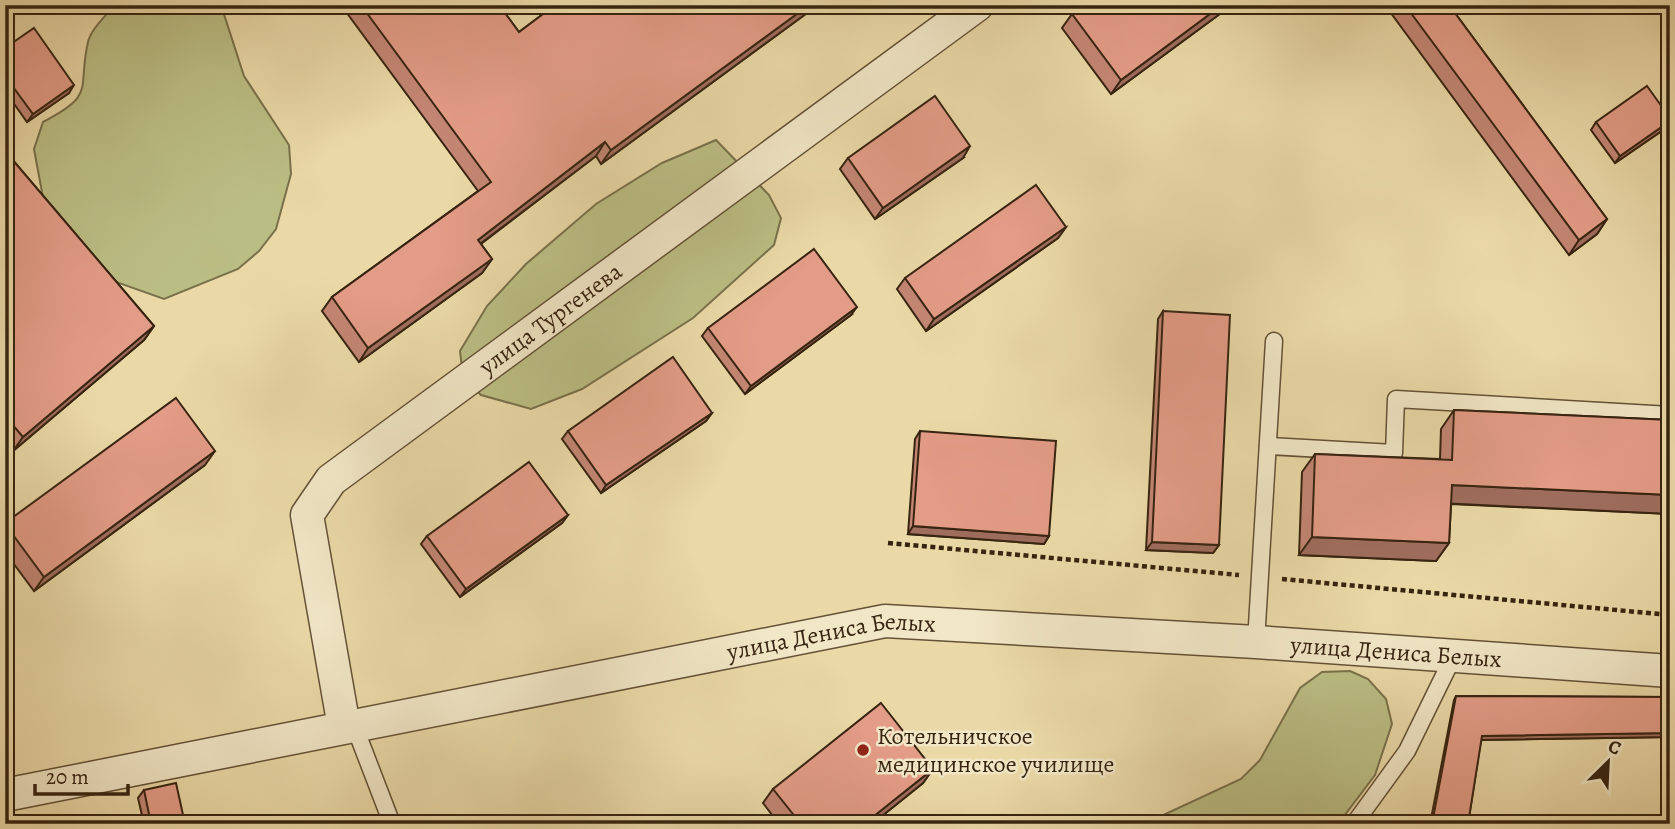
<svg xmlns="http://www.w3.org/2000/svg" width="1675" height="829" viewBox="0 0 1675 829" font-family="Alegreya,serif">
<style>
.green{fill:#bbbe84;stroke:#79714a;stroke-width:2}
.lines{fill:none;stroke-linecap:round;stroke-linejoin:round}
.service-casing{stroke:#645136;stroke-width:19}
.minor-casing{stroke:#645136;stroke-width:35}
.path{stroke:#372410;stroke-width:4.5;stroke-dasharray:5 3.5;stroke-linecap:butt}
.service{stroke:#f1e6c6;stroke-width:16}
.minor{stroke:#f1e6c6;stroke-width:32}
.wall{fill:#c38674;stroke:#372410;stroke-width:2}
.shaded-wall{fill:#9f6d5e;stroke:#372410;stroke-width:2}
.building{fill:#e39c87;stroke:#372410;stroke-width:2}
.poi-dot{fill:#8f2418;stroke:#f1e6c6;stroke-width:2.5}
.labels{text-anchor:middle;stroke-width:5;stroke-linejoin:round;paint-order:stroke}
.street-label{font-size:24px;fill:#372410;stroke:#f1e6c6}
.poi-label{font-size:24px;fill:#372410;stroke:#f1e6c6;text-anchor:start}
</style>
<rect width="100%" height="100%" fill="#ead9a7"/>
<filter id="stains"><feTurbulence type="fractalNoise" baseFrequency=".00286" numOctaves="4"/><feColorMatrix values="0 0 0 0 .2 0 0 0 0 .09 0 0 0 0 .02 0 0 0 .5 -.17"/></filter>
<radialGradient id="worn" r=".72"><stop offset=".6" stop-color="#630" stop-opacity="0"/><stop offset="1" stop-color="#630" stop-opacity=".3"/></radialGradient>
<!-- green -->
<g class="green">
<path d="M114,5H221L244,76L289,145L291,174L276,229L259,251L238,269L164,299L116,282L44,203L34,149L43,122C97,94 77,90 88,42C91,29 106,16 114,5Z"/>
<path d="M716,140L769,195L781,218L774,245L693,318L582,389L531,409L481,395L463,377L460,351L487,306L526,264L596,204L662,163Z"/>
<path d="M1350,671L1368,679L1386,699L1392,724L1375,775L1338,824H1144L1241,779L1260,760L1300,688L1322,672Z"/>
</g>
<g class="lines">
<!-- service casing -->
<g class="service-casing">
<g id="service">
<path d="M1268,446L1394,453L1396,399L1670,415"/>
<path d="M1256,642L1274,341"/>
<path d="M354,725L392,824"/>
<path d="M1354,824L1407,751L1454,655"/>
</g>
</g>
<!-- minor casing -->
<g class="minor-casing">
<g id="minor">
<path id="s1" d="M344,727L307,515L331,480L977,5"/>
<path id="s2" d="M5,795L885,621L1256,642L1670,671"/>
</g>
</g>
<!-- path -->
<g class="path">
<path d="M888,543L1239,575"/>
<path d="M1282,579L1670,615"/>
</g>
<!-- service -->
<use href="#service" class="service"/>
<!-- minor -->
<use href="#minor" class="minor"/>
</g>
<!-- wall -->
<g class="wall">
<path d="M341,5H499L519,32L555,5H818L601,164L596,156L481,244L492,259L482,273L359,362L322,311L332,297L478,191Z"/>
<path d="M1232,5L1111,94L1062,28L1072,14Z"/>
<path d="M1385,5H1449L1607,219L1597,234L1569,255Z"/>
<path d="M5,48L69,93L27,122L5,91Z"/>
<path d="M1596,122L1666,128L1615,163L1591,130Z"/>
<path d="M5,151L154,326L144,340L13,451L5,442Z"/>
<path d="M848,158H963L875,219L840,169Z"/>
<path d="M1066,227L1058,238L926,331L897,289L905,278Z"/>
<path d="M1163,311L1219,545L1213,553L1146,550L1158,319Z"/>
<path d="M851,315L745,394L702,336L708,328Z"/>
<path d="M1454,410L1670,420V514L1451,504L1449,543L1436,561L1299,555L1302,472L1315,454L1440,459L1441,429Z"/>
<path d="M712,413L706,421L601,493L562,439L568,431Z"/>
<path d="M920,431L1049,536L1044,544L908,534L915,439Z"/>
<path d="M205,465L34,591L5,552V523Z"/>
<path d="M568,515L562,523L460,597L421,544L427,536Z"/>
<path d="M1456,696L1670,697V737L1481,740L1468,824H1430L1454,700Z"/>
<path d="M933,769L923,783L872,824H779L763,803L773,789Z"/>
<path d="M144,790L185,824H144L138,798Z"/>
</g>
<!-- shaded-wall -->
<g class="shaded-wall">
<path d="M809,5H818L601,164L611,150Z"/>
<path d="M1222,5H1232L1111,94L1121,80Z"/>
<path d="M74,85L69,93L27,122L33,114Z"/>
<path d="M1670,121L1666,128L1615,163L1620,156Z"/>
<path d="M605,142L596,156L468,253L478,240Z"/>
<path d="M970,146L963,158L875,219L883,208Z"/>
<path d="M1607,219L1597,234L1569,255L1579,240Z"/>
<path d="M1066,227L1058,238L926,331L934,319Z"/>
<path d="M492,259L482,273L359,362L368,348Z"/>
<path d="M857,307L851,315L745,394L751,386Z"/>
<path d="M154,326L144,340L13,451L23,437Z"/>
<path d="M712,413L706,421L601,493L606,485Z"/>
<path d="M215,451L205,465L34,591L44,577Z"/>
<path d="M1452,485L1670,495V514L1439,503Z"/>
<path d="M568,515L562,523L460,597L466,589Z"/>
<path d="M913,526L1049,536L1044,544L908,534Z"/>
<path d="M1312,537L1449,543L1436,561L1299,555Z"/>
<path d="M1152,542L1219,545L1213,553L1146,550Z"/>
<path d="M1670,733V737L1479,740L1482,736Z"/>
<path d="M933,769L923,783L872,824H864Z"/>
</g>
<!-- building -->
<g class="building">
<path d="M361,5H499L519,32L555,5H809L611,150L605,142L478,240L492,259L368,348L332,297L491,182Z"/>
<path d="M1084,5H1222L1121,80L1072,14Z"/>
<path d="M1405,5H1449L1607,219L1579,240Z"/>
<path d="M34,28L74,85L33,114L5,76V48Z"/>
<path d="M1647,86L1670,118V121L1620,156L1596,122Z"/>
<path d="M935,96L970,146L883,208L848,158Z"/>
<path d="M5,151L154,326L23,437L5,416Z"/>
<path d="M1036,185L1066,227L934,319L905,278Z"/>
<path d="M814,249L857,307L751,386L708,328Z"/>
<path d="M1163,311L1230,315L1219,545L1152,542Z"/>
<path d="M673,357L712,413L606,485L568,431Z"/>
<path d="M176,398L215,451L44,577L5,524V523Z"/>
<path d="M1454,410L1670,420V495L1452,485L1449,543L1312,537L1315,454L1452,460Z"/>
<path d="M920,431L1056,441L1049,536L913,526Z"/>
<path d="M529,462L568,515L466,589L427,536Z"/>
<path d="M1456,696L1670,697V733L1482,736L1468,824H1432Z"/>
<path d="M881,703L933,769L864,824H801L773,789Z"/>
<path d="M176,783L185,824H151L144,790Z"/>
</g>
<!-- markers -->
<circle class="poi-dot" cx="863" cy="750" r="7"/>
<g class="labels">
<!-- street labels -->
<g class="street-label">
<text dy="8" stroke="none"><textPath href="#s1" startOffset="530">улица Тургенева</textPath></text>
<text dy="8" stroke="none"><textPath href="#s2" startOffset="842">улица Дениса Белых</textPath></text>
<text dy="8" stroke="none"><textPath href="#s2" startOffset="1409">улица Дениса Белых</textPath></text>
</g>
<!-- poi labels -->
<g class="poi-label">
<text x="877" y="744">Котельничское<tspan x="877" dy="28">медицинское училище</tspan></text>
</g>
</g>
<!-- margin -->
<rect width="1675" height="829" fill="none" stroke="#ead9a7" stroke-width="28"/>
<rect x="7" y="7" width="1661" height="815" fill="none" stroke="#372410" stroke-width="3.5"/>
<rect x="14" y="14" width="1647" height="801" fill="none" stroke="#372410" stroke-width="2"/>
<!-- north arrow -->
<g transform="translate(1608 762) rotate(24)" stroke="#f1e6c6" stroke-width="5" paint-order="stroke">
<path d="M0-5L12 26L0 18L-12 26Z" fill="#372410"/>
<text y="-10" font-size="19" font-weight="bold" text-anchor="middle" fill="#372410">С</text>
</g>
<!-- scale -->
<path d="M35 784v10h93v-10" fill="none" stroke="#372410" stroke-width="3.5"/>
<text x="46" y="784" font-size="21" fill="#372410" stroke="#f1e6c6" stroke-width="5" paint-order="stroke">20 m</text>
<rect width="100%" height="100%" filter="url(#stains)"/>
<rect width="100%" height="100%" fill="url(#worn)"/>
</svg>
